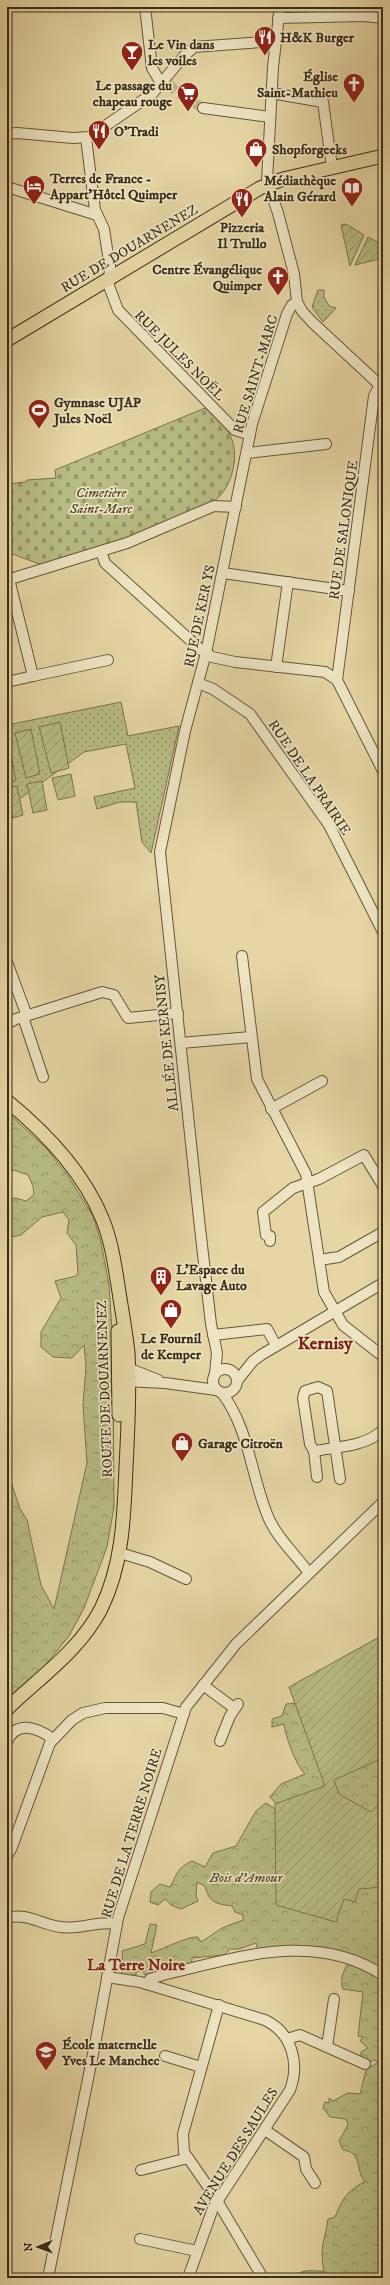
<svg xmlns="http://www.w3.org/2000/svg" width="390" height="2285" viewBox="0 0 390 2285" font-family="'IM FELL DW Pica',serif">
<style>
.grass{fill:url(#grass-dots);stroke:#79744f}
.forest{fill:url(#forest-crowns);stroke:#79744f}
.cemetery{fill:url(#cemetery-stones);stroke:#79744f}
.garden{fill:url(#garden-furrows);stroke:#79744f}
.lines{fill:none;stroke-linecap:round;stroke-linejoin:round}
.minor-tunnel{stroke:#c3b488;stroke-width:10;stroke-dasharray:10 5;stroke-linecap:butt}
.minor-casing{stroke:#66563c;stroke-width:12}
.major-casing{stroke:#3b2c1a;stroke-width:15}
.minor{stroke:#eee4c3;stroke-width:10}
.major{stroke:#e5d6a3;stroke-width:13}
.labels{text-anchor:middle;stroke-width:3.5;stroke-linejoin:round;paint-order:stroke}
.poi-label{font-size:14px;font-weight:bold;fill:#3b2c1a;stroke:#eee4c3;text-anchor:start}
.street-label{font-size:14px;fill:#3b2c1a;stroke:#eee4c3}
.park-label{font-size:14px;font-style:italic;fill:#54492f;stroke:#eee4c3}
.quarter-label{font-size:16px;font-weight:bold;fill:#7a1f14;stroke:#eee4c3}
.district-label{font-size:18px;font-weight:bold;fill:#7a1f14;stroke:#eee4c3}
</style>
<defs>
<pattern id="grass-dots" width="8" height="8" patternUnits="userSpaceOnUse"><rect width="8" height="8" fill="#b7bd84"/><path d="M2 2h.1M6 6h.1" fill="none" stroke="#969a6b" stroke-width="1.8" stroke-linecap="round"/></pattern>
<pattern id="forest-crowns" width="20" height="18" patternUnits="userSpaceOnUse"><rect width="20" height="18" fill="#b7bd84"/><path d="M2 6a3 3 0 1 1 6 0M12 15a3 3 0 1 1 6 0" fill="none" stroke="#969a6b"/></pattern>
<pattern id="cemetery-stones" width="16" height="16" patternUnits="userSpaceOnUse"><rect width="16" height="16" fill="#b7bd84"/><path d="M2 7V4a2 2 0 0 1 4 0v3zM10 15v-3a2 2 0 0 1 4 0v3z" fill="#969a6b"/></pattern>
<pattern id="garden-furrows" width="10" height="10" patternUnits="userSpaceOnUse"><rect width="10" height="10" fill="#b7bd84"/><path d="M-1 1l2-2M0 10L10 0M9 11l2-2" fill="none" stroke="#969a6b"/></pattern>
</defs>
<rect width="100%" height="100%" fill="#e5d6a3"/>
<filter id="stains"><feTurbulence type="fractalNoise" baseFrequency=".005" numOctaves="4"/><feColorMatrix values="0 0 0 0 .2 0 0 0 0 .09 0 0 0 0 .02 0 0 0 .5 -.17"/></filter>
<radialGradient id="worn" r=".72"><stop offset=".6" stop-color="#630" stop-opacity="0"/><stop offset="1" stop-color="#630" stop-opacity=".3"/></radialGradient>
<!-- grass -->
<g class="grass">
<path d="M318,290H324V297L329,306L336,308L323,322L312,307Z"/>
<path d="M121,702L128,736L179,726L151,853L142,842L136,802H120L97,809L94,797L135,788L126,744L84,752L7,808V725Z"/>
</g>
<!-- forest -->
<g class="forest">
<path d="M7,1112L46,1148L68,1176L93,1216L101,1242L109,1285L113,1345L114,1507L107,1547L84,1608L69,1636L7,1712V1470L20,1509L27,1520L41,1585L54,1609L87,1463L83,1405L86,1366L84,1345L72,1358L53,1357L41,1347V1332L61,1298L55,1281L76,1276L78,1273L76,1245L67,1233L69,1220L63,1212L42,1217L21,1235L7,1238V1201L15,1198L26,1201L34,1195L33,1186L28,1175L14,1170L7,1172Z"/>
<path d="M298,1703L383,1758V1867L281,1809L270,1797L281,1784L305,1774C296,1766 285,1735 284,1724L272,1727V1719L282,1716L286,1704Z"/>
<path d="M266,1803L283,1814L335,1911L341,1908V1899L357,1887L383,1885V2278H294C302,2267 314,2272 324,2271C319,2246 325,2241 328,2219L335,2217C342,2200 347,2190 365,2182C355,2170 363,2152 343,2150L339,2141L348,2125L346,2119L330,2117L323,2108L325,2102L329,2103V2098L333,2101L348,2093L360,2094L367,2066H373L378,2062L375,2060L369,2062L361,2057V2052L368,2048L360,2041L363,2037L358,2036L363,1992L343,1989C338,1978 347,1965 352,1956C321,1943 291,1947 258,1950L256,1943L239,1949H230L224,1955L192,1958V1962L186,1966L149,1974L145,1975L143,1971L136,1972V1975L128,1978L121,1975L123,1965L122,1951L145,1944L150,1924L157,1925L151,1953C164,1949 187,1936 198,1937L201,1942L222,1928L243,1920V1915L235,1912L232,1906C217,1904 209,1903 205,1886L197,1882L196,1896L198,1901L181,1909L171,1905L165,1899L158,1905L150,1902L151,1892L160,1884L170,1887C177,1874 178,1867 192,1861L205,1867L213,1853L236,1846L256,1811Z"/>
</g>
<!-- cemetery -->
<path class="cemetery" d="M205,408C212,415 221,422 227,430C242,450 233,488 214,501L114,543L42,565L7,552V484L26,482L27,480L56,478L55,470Z"/>
<!-- garden -->
<g class="garden">
<path d="M346,224L364,235L350,266L341,225Z"/>
<path d="M368,237L383,245V258L355,265Z"/>
<path d="M60,722L69,768L51,773L39,727Z"/>
<path d="M31,729L40,774L26,778L15,733Z"/>
<path d="M7,735L16,780L7,782Z"/>
<path d="M71,774L75,796L58,800L52,778Z"/>
<path d="M42,781L47,810L33,813L27,784Z"/>
<path d="M17,786L23,815L13,818L7,799V788Z"/>
<path d="M383,1635V1758L334,1780L339,1794L371,1812L383,1800V1887L359,1889L355,1902L344,1899L336,1922L276,1905L275,1804L325,1786L289,1687Z"/>
</g>
<g class="lines">
<!-- minor-tunnel -->
<path class="minor-tunnel" d="M168,84L183,97L203,108"/>
<!-- minor casing -->
<g class="minor-casing">
<g id="minor">
<path d="M145,7L152,68L162,85"/>
<path d="M280,7L273,67L267,181L278,213L294,274L297,302L302,311L312,322L383,388"/>
<path d="M278,18L364,16L383,18"/>
<path d="M271,93L323,102L332,167"/>
<path d="M203,108L270,117"/>
<path d="M7,134L17,133L73,138L89,137L152,94L184,56L194,47L275,41"/>
<path d="M86,138L95,210L104,229L107,249L110,265L109,286L118,310L235,430L250,435"/>
<path d="M7,187L97,215"/>
<path d="M247,453L326,444"/>
<path d="M101,551L105,563L200,649L212,657L235,662L325,672L337,680L383,771"/>
<path d="M223,573L349,591"/>
<path d="M9,579L33,676L108,660"/>
<path d="M7,580L127,543L214,506L236,507"/>
<path d="M276,667L288,582"/>
<path d="M337,680L374,396L380,385"/>
<path d="M7,682L33,676"/>
<path d="M198,683L213,689L250,714L329,825L383,932"/>
<path d="M242,956L257,1079L306,1174L324,1292L343,1325L380,1354"/>
<path d="M7,962L27,1016"/>
<path d="M23,1017L43,1077"/>
<path d="M7,1024L16,1019L102,992L114,995L128,1018L178,1013"/>
<path d="M181,1043L251,1037"/>
<path d="M271,1109L322,1081"/>
<path d="M270,1241V1236L266,1235L263,1212L293,1188L319,1179L364,1155L383,1186"/>
<path d="M319,1260L339,1257L383,1232"/>
<path d="M213,1335L267,1329L273,1340"/>
<circle cx="225" cy="1381" r="12"/>
<path d="M122,1369L133,1370L158,1380"/>
<path d="M215,1374L217,1353L211,1324L200,1228L160,852L185,731L206,653L252,424L287,314L292,305L297,302"/>
<path d="M123,1381L165,1383L216,1390"/>
<path d="M237,1381L253,1361L261,1355L383,1283"/>
<path d="M222,1393C250,1430 251,1478 269,1519C278,1539 296,1555 309,1573"/>
<path d="M314,1451L317,1477"/>
<path d="M340,1479L327,1391L318,1387L305,1391L303,1398L310,1444L314,1451C337,1447 365,1447 383,1430"/>
<path d="M120,1553L150,1562L186,1579"/>
<path d="M203,1685L234,1708"/>
<path d="M220,1741L230,1716L238,1704"/>
<path d="M7,1742C16,1719 38,1728 53,1739"/>
<path d="M7,1856L12,1847L50,1743L72,1720L83,1713L105,1708H163L184,1714"/>
<path d="M7,1918C26,1912 42,1925 61,1927C80,1930 98,1920 117,1924"/>
<path d="M107,1977L140,1982L265,2020C292,2033 300,2063 290,2090L213,2208L188,2278"/>
<path d="M146,1984L150,1979L163,1975C236,1958 314,1930 383,1975"/>
<path d="M219,2005L183,2134L184,2152L213,2194L263,2278"/>
<path d="M287,2039L300,2035L365,2064"/>
<path d="M327,2047L334,1999"/>
<path d="M165,2056L201,2067"/>
<path d="M265,2130L304,2157L306,2169L315,2183"/>
<path d="M141,2170L188,2158"/>
<path d="M140,2239L197,2251"/>
<path d="M48,2278L96,2039L118,1918L186,1707L236,1644L383,1502"/>
</g>
</g>
<!-- major casing -->
<g class="major-casing">
<g id="major">
<path d="M7,340L260,188L283,179L383,156"/>
<path d="M7,1101C45,1132 83,1172 102,1218C112,1242 115,1267 119,1292C122,1312 126,1333 128,1353C130,1391 128,1430 126,1467C124,1516 123,1564 101,1609C79,1651 40,1677 7,1709"/>
<path d="M118,1331L119,1415"/>
</g>
</g>
<!-- minor -->
<use href="#minor" class="minor"/>
<!-- major -->
<use href="#major" class="major"/>
</g>
<!-- icons -->
<defs>
<g id="restaurant-pin" transform="scale(1.15)"><path d="M0 17L-7.5 6A9.5 9.5 0 1 1 7.5 6Z" fill="#8f2418" stroke="#eee4c3"/><path d="M-5-6h1v4h1v-4h1v4h1v-4h1v5L-1.5 .5V6h-2V.5L-5-1ZM5-6V6H3V1.5H1.5Q1.5-4 5-6Z" fill="#fff"/></g>
<g id="bar-pin" transform="scale(1.15)"><path d="M0 17L-7.5 6A9.5 9.5 0 1 1 7.5 6Z" fill="#8f2418" stroke="#eee4c3"/><path d="M-6-5H6L.8 .8V4.5H3.5V6h-7V4.5H-.8V.8Z" fill="#fff"/></g>
<g id="church-pin" transform="scale(1.15)"><path d="M0 17L-7.5 6A9.5 9.5 0 1 1 7.5 6Z" fill="#8f2418" stroke="#eee4c3"/><path d="M-1.2-6h2.4v3.5h3.3v2.4h-3.3V6h-2.4V-.1h-3.3v-2.4h3.3Z" fill="#fff"/></g>
<g id="supermarket-pin" transform="scale(1.15)"><path d="M0 17L-7.5 6A9.5 9.5 0 1 1 7.5 6Z" fill="#8f2418" stroke="#eee4c3"/><path d="M-6-5.5h2.5l.6 2H6L4.5 2H-2.5L-4.4-4H-6ZM-1.5 3.2a1.3 1.3 0 1 0 .1 0ZM3 3.2a1.3 1.3 0 1 0 .1 0Z" fill="#fff"/></g>
<g id="shop-pin" transform="scale(1.15)"><path d="M0 17L-7.5 6A9.5 9.5 0 1 1 7.5 6Z" fill="#8f2418" stroke="#eee4c3"/><path d="M-5-2.5h2.3a2.7 3.5 0 0 1 5.4 0H5L5.5 6h-11ZM-1.5-2.5h3a1.5 2.3 0 0 0-3 0Z" fill="#fff"/></g>
<g id="hotel-pin" transform="scale(1.15)"><path d="M0 17L-7.5 6A9.5 9.5 0 1 1 7.5 6Z" fill="#8f2418" stroke="#eee4c3"/><path d="M-6-4.5h1.5V1H6V5H4.5V3h-9V5H-6ZM-4 0a1.8 1.8 0 1 1 3.6 0ZM.5 0V-2.5h3Q6-2.5 6 0Z" fill="#fff"/></g>
<g id="library-pin" transform="scale(1.15)"><path d="M0 17L-7.5 6A9.5 9.5 0 1 1 7.5 6Z" fill="#8f2418" stroke="#eee4c3"/><path d="M-6-4Q-3-5.5-.7-3.5V5Q-3 3-6 4ZM6-4Q3-5.5 .7-3.5V5Q3 3 6 4Z" fill="#fff"/></g>
<g id="stadium-pin" transform="scale(1.15)"><path d="M0 17L-7.5 6A9.5 9.5 0 1 1 7.5 6Z" fill="#8f2418" stroke="#eee4c3"/><path d="M0-5a6.5 5 0 1 0 0 10a6.5 5 0 1 0 0-10ZM-3.5-1.8h7v3.6h-7Z" fill="#fff"/></g>
<g id="building-pin" transform="scale(1.15)"><path d="M0 17L-7.5 6A9.5 9.5 0 1 1 7.5 6Z" fill="#8f2418" stroke="#eee4c3"/><path d="M-4-6H4V6H1V3H-1V6H-4ZM-2.5-4.3h1.7v1.8h-1.7ZM.8-4.3h1.7v1.8H.8ZM-2.5-1h1.7V.8h-1.7ZM.8-1h1.7V.8H.8Z" fill="#fff"/></g>
<g id="school-pin" transform="scale(1.15)"><path d="M0 17L-7.5 6A9.5 9.5 0 1 1 7.5 6Z" fill="#8f2418" stroke="#eee4c3"/><path d="M0-5L7-2L0 1L-7-2ZM-4 1L0 2.5L4 1V4Q0 6-4 4Z" fill="#fff"/></g>
</defs>
<g fill-rule="evenodd">
<use href="#restaurant-pin" x="265" y="37"/>
<use href="#bar-pin" x="132" y="52"/>
<use href="#church-pin" x="354" y="84"/>
<use href="#supermarket-pin" x="188" y="93"/>
<use href="#restaurant-pin" x="99" y="131"/>
<use href="#shop-pin" x="256" y="149"/>
<use href="#hotel-pin" x="34" y="186"/>
<use href="#library-pin" x="352" y="188"/>
<use href="#restaurant-pin" x="242" y="199"/>
<use href="#church-pin" x="278" y="277"/>
<use href="#stadium-pin" x="39" y="410"/>
<use href="#building-pin" x="161" y="1277"/>
<use href="#shop-pin" x="171" y="1310"/>
<use href="#shop-pin" x="182" y="1443"/>
<use href="#school-pin" x="46" y="2052"/>
</g>
<g class="labels">
<!-- poi labels -->
<g class="poi-label">
<text x="280" y="42">H&amp;K Burger</text>
<text x="148" y="49">Le Vin dans<tspan x="148" dy="16">les voiles</tspan></text>
<text x="338" y="81" text-anchor="end">Église<tspan x="338" dy="16">Saint-Mathieu</tspan></text>
<text x="172" y="90" text-anchor="end">Le passage du<tspan x="172" dy="16">chapeau rouge</tspan></text>
<text x="114" y="136">O’Tradi</text>
<text x="272" y="154">Shopforgeeks</text>
<text x="50" y="183">Terres de France -<tspan x="50" dy="16">Appart'Hôtel Quimper</tspan></text>
<text x="336" y="185" text-anchor="end">Médiathèque<tspan x="336" dy="16">Alain Gérard</tspan></text>
<text x="242" y="232" text-anchor="middle">Pizzeria<tspan x="242" dy="16">Il Trullo</tspan></text>
<text x="262" y="274" text-anchor="end">Centre Évangélique<tspan x="262" dy="16">Quimper</tspan></text>
<text x="54" y="407">Gymnase UJAP<tspan x="54" dy="16">Jules Noël</tspan></text>
<text x="176" y="1274">L'Espace du<tspan x="176" dy="16">Lavage Auto</tspan></text>
<text x="171" y="1343" text-anchor="middle">Le Fournil<tspan x="171" dy="16">de Kemper</tspan></text>
<text x="198" y="1448">Garage Citroën</text>
<text x="62" y="2049">École maternelle<tspan x="62" dy="16">Yves Le Manchec</tspan></text>
</g>
<!-- street labels -->
<g class="street-label">
<text transform="translate(129 248) rotate(-31)" y="5">RUE DE DOUARNENEZ</text>
<text transform="translate(180 355) rotate(45)" y="5">RUE JULES NOËL</text>
<text transform="translate(255 374) rotate(-73)" y="5">RUE SAINT-MARC</text>
<text transform="translate(343 530) rotate(-82)" y="5">RUE DE SALONIQUE</text>
<text transform="translate(199 616) rotate(-78)" y="5">RUE DE KER YS</text>
<text transform="translate(310 777) rotate(56)" y="5">RUE DE LA PRAIRIE</text>
<text transform="translate(166 1043) rotate(-96)" y="5">ALLÉE DE KERNISY</text>
<text transform="translate(104 1389) rotate(-92)" y="5">ROUTE DE DOUARNENEZ</text>
<text transform="translate(131 1833) rotate(-73)" y="5">RUE DE LA TERRE NOIRE</text>
<text transform="translate(235 2151) rotate(-58)" y="5">AVENUE DES SAULES</text>
</g>
<!-- park labels -->
<g class="park-label">
<text x="101" y="497">Cimetière<tspan x="101" dy="16">Saint-Marc</tspan></text>
<text x="246" y="1882">Bois d'Amour</text>
</g>
<!-- quarter labels -->
<g class="quarter-label">
<text x="136" y="1970">La Terre Noire</text>
</g>
<!-- district labels -->
<g class="district-label">
<text x="325" y="1349">Kernisy</text>
</g>
</g>
<!-- margin -->
<rect width="390" height="2285" fill="none" stroke="#e5d6a3" stroke-width="24"/>
<rect x="8" y="8" width="374" height="2269" fill="none" stroke="#3b2c1a" stroke-width="2"/>
<rect x="12" y="12" width="366" height="2261" fill="none" stroke="#3b2c1a"/>
<!-- north arrow -->
<g transform="translate(38 2247) rotate(269)" stroke="#eee4c3" stroke-width="3" paint-order="stroke">
<path d="M0-3L7 15L0 10L-7 15Z" fill="#3b2c1a"/>
<text y="-6" font-size="11" font-weight="bold" text-anchor="middle" fill="#3b2c1a">N</text>
</g>
<rect width="100%" height="100%" filter="url(#stains)"/>
<rect width="100%" height="100%" fill="url(#worn)"/>
</svg>
